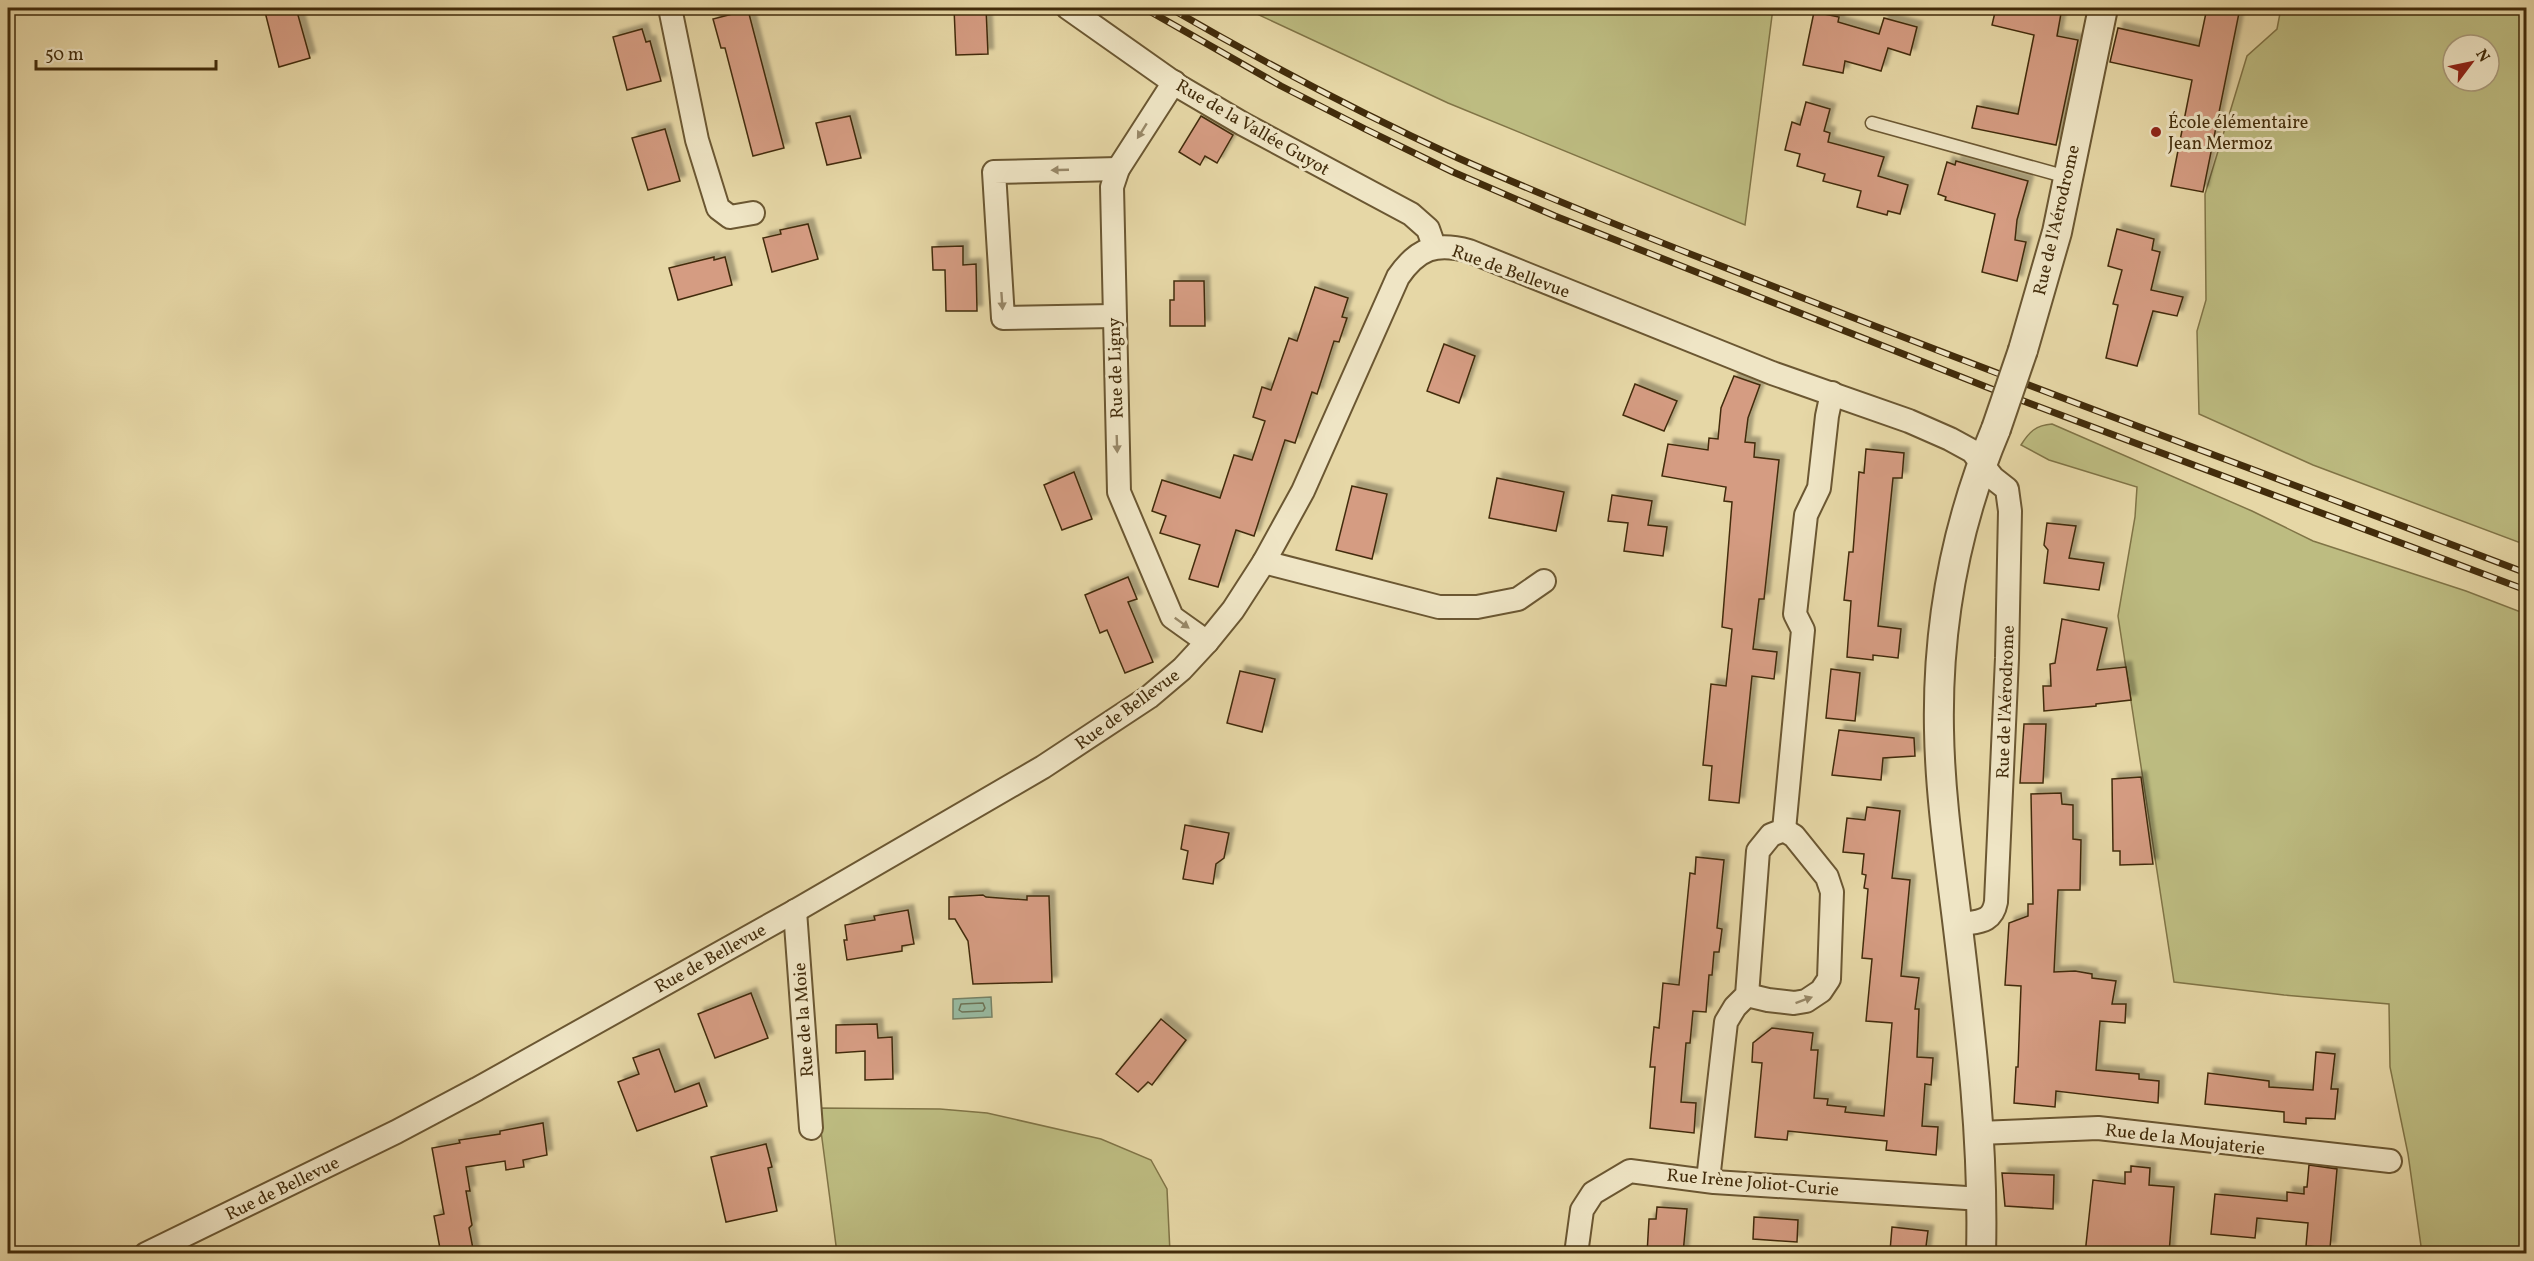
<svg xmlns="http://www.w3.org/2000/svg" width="2534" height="1261" viewBox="0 0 2534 1261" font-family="Vollkorn,serif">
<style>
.green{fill:#bdbc81;stroke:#807446;stroke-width:1.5;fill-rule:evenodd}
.water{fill:#98baa1;stroke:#768165;stroke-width:1.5}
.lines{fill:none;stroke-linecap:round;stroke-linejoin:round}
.shore{stroke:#6d7356;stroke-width:1.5}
.building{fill:#d59c82;stroke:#422c0b;stroke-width:1.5;filter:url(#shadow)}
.service-casing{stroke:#6b5732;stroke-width:15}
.minor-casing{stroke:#6b5732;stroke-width:26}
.tertiary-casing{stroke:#6b5732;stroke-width:32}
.service{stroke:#efe5c5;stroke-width:12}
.minor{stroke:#efe5c5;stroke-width:22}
.tertiary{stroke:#efe5c5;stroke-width:28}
.rail-casing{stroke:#422c0b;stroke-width:7}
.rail{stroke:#efe5c5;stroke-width:4.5;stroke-dasharray:14;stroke-linecap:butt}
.tertiary-bridge-casing{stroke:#6b5732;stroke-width:32;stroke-linecap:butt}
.tertiary-bridge{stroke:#efe5c5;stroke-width:28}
.oneway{fill:#988868}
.poi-dot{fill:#8f2418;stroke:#efe5c5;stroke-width:2}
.labels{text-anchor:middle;stroke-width:6;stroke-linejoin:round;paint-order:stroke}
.poi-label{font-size:18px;fill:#422c0b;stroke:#efe5c5;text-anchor:start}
.street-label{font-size:18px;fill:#422c0b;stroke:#efe5c5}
</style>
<defs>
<filter id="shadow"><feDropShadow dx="5.5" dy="-5.5" stdDeviation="1.5" flood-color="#0004"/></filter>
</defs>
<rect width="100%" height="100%" fill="#e6d7a6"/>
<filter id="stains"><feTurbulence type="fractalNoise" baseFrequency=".00333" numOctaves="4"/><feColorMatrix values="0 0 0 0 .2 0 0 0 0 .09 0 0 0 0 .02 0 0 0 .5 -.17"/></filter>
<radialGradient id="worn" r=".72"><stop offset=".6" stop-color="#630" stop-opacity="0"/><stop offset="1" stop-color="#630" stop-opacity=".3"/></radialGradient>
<!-- green -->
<g class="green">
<path d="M1244,8H1773L1745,225L1448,103Z"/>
<path d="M2281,8H2526V545L2313,465L2199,414L2197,331L2206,300L2205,194L2247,56L2277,29ZM2453,45H2489V81H2453Z"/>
<path d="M2052,424L2252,511L2313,541L2466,591L2526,614V1253H2422L2408,1154L2390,1067L2389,1004L2284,995L2174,982L2118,616L2135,517L2137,487L2049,460L2021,445C2029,432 2036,425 2052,424Z"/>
<path d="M818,1108L940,1109L987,1113L1101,1139L1151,1160L1167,1189L1170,1253H837Z"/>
</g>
<!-- water -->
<path class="water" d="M991,997L992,1017L953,1019V999Z"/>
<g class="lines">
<!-- shore -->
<path class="shore" d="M983,1003L985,1008L983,1011L962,1012L959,1010L961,1004Z"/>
</g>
<!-- building -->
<g class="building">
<path d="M264,8H296L310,58L279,67Z"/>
<path d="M954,8H986L988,54L956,55Z"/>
<path d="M1996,8H2062L2057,36L2078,40L2056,145L1972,128L1977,106L2018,114L2034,35L1992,25Z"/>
<path d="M2207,8H2240L2203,192L2171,186L2192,80L2110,62L2118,28L2199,46Z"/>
<path d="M748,10L784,148L753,156L725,48H721L713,19Z"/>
<path d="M1814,12L1839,17L1838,22L1879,34L1884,18L1917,27L1910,55L1888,48L1881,71L1845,61L1843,73L1803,65Z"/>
<path d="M642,29L646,42L650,41L661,81L627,90L613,37Z"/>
<path d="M1806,102L1830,109L1824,131L1830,133L1828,142L1884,157L1878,176L1908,185L1900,214L1888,211L1887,215L1857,207L1861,191L1823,181L1825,174L1797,166L1800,154L1785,150L1792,122L1800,125Z"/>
<path d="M850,116L861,158L827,165L816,123Z"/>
<path d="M1201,116L1233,135L1217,163L1205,156L1200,165L1179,152Z"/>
<path d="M665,129L680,181L648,190L632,138Z"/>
<path d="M1956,161L2028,181L2017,220L2015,240L2026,242L2017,281L1982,272L1995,214L1945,200L1946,197L1938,194L1947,162L1955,165Z"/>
<path d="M808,224L818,259L772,272L763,238L781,234L780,230Z"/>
<path d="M2117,229L2154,239L2152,250L2160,252L2151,290L2183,297L2177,316L2153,311L2137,366L2106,358L2118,305L2113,304L2122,270L2108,266Z"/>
<path d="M963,246V265L976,264L977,311H946L945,270H933L932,247Z"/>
<path d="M714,257V260L725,257L732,285L678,300L669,268Z"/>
<path d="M1174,281H1204L1205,326H1170V300H1174Z"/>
<path d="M1315,287L1348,298L1342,317L1347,318L1339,342L1334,341L1317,394L1312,392L1295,443L1285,440L1254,536L1236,530L1218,587L1189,579L1200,545L1160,533L1166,516L1152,511L1162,480L1220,498L1234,455L1252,460L1265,421L1253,417L1262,387L1271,390L1289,338L1297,341Z"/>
<path d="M1444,344L1475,356L1459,403L1427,391Z"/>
<path d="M1734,376L1760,385L1748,418L1745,442L1755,443L1754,457L1779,460L1764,599H1759L1753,649L1777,652L1774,679L1752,676L1739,803L1709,800L1712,766L1703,765L1711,684L1726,686L1732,629L1722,627L1732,502L1724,501L1726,487L1662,476L1668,444L1708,450L1709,438L1718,439L1721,408Z"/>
<path d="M1635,384L1677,401L1664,431L1623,415Z"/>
<path d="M1866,449L1904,453L1902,478H1893L1878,626L1901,629L1898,658L1873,655V660L1847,657L1851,601L1844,600L1849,552H1853L1859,472L1864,473Z"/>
<path d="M1074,472L1092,519L1062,530L1044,485Z"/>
<path d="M1497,478L1564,492L1556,531L1489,518Z"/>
<path d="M1352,486L1387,494L1372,559L1336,550Z"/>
<path d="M1612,495L1652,501L1648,525L1667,527L1663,556L1624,551L1628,523L1608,521Z"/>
<path d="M2047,523L2076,526L2069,558L2104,563L2099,590L2044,583L2048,550L2044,545Z"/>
<path d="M1128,577L1137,599L1128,602L1153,662L1125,673L1107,630L1100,633L1085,595Z"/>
<path d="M2062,619L2107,628L2097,670L2126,667L2131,700L2096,704V706L2044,711L2043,686H2051L2050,664L2055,663Z"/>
<path d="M1831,669L1860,673L1855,721L1826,718Z"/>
<path d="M1240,671L1275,679L1262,732L1227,723Z"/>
<path d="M2024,724H2046L2043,783H2020Z"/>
<path d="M1839,730L1914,738L1915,756L1883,758L1881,780L1832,775Z"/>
<path d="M2141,777L2153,864L2120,865V851H2113L2112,779Z"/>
<path d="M2061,793L2062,804L2073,805V839L2081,840L2080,890H2058L2054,972L2075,971L2092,974V978L2116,981L2112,1004H2126L2125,1023L2100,1021L2096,1070L2139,1074V1079L2159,1081L2158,1103L2056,1091L2055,1107L2014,1103L2016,1067H2018L2021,986L2005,985L2009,923L2028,916V904H2033L2031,794Z"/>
<path d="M1867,807L1900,811L1892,878L1910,880L1901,976L1919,978L1915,1009H1919L1917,1057L1933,1058L1931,1085L1925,1084L1922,1126L1938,1127L1936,1155L1886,1150L1887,1141L1788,1131L1787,1140L1755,1137L1762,1063L1752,1062L1753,1043L1772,1028L1813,1033L1811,1050H1818L1814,1098L1828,1099L1827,1105L1846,1107L1845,1112L1884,1116L1892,1023L1866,1021L1872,959L1862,958L1868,889L1864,888L1866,875L1862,874L1864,854L1843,852L1847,818L1865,820Z"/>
<path d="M1185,825L1229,833L1224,858L1216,864L1213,884L1183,879L1188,851L1181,849Z"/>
<path d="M1696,857L1724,860L1717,928L1722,929L1719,952H1714L1712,975H1709L1706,1012L1693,1011L1690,1043H1686L1681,1102L1696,1103L1694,1133L1650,1128L1655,1067H1650L1654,1027L1659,1028L1663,983L1679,985L1690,873L1695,874Z"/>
<path d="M983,895L986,897L1027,900V896H1049L1052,982L973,984L968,941L955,919H949V897Z"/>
<path d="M908,910L914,944L902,946V951L847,960L844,940H847L845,925L875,920L874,916Z"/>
<path d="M751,993L768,1038L715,1058L698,1014Z"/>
<path d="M1161,1019L1186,1040L1152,1085L1148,1082L1138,1092L1116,1074Z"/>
<path d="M877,1024L878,1038L892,1037L893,1079L865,1080V1051L836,1053V1025Z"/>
<path d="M659,1049L675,1092L699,1083L707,1106L637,1131L618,1082L639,1074L633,1058Z"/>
<path d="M2316,1052L2335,1054L2331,1089H2338L2335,1119L2306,1118V1124L2284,1122V1112L2205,1104L2208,1073L2269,1081V1087L2313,1090Z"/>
<path d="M543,1123L547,1155L523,1160L524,1167L506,1170L505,1161L466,1167L470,1191H466L472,1225L469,1228L474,1254H441L434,1216L444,1214L432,1148L460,1143L459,1140L500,1134V1131Z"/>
<path d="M766,1144L772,1167L768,1168L777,1211L726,1222L711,1157Z"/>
<path d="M2309,1165L2337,1169L2330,1248L2306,1246L2308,1223L2257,1218L2255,1238L2211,1234L2215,1194L2287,1201V1192L2304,1194V1187H2307Z"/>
<path d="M2131,1166L2150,1168L2149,1185L2174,1187L2169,1254H2085L2093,1180L2125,1184V1172H2131Z"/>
<path d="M2002,1173L2054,1175L2053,1209L2005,1206Z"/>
<path d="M1657,1207L1687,1209L1683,1254H1647L1649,1219H1656Z"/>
<path d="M1754,1217L1798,1220L1797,1242L1753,1239Z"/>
<path d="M1892,1227L1928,1231L1925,1254L1890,1251Z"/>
</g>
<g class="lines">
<!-- service casing -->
<g class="service-casing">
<path id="service" d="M1872,123L2067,177"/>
</g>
<!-- minor casing -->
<g class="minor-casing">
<g id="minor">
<path d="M670,8L697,140L718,208L730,217L753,213"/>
<path d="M1068,8L1180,87L1243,124L1411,214L1428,229L1434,246"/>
<path d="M1174,82L1118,169L1112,187L1119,492L1172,617L1207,642"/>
<path d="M1113,316L1003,318L994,172L1118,169"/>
<path d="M1264,562L1439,607H1477L1518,599L1544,581"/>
<path d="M795,911L811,1128"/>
<path d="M1747,995L1768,1000L1794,1003L1806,1001L1821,991L1829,979L1832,892L1827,877L1794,836L1784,830"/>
<path d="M1979,1133L2098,1128L2390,1161"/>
<path d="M1708,1180L1726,1022L1735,1007L1747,995L1758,851L1771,835L1784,830L1803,630L1795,614L1806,515L1819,488L1827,416L1832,393"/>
<path d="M146,1254L396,1132L477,1089L795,911L1043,767L1149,697L1182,669L1207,642L1233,610L1264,562L1303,491L1398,277C1418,248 1436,242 1469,251L1772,373L1909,421L1950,439L1972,451L1993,478L2007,489L2010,511L2007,658L1996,902C1992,924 1977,921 1958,925"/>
<path d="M1576,1254L1582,1210L1593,1193L1630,1171L1714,1182L1982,1199"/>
</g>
</g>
<!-- tertiary casing -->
<g class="tertiary-casing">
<g id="tertiary">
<path d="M2023,350L2057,232L2103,8"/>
<path d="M1981,1254C1984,1144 1971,1036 1958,928C1950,862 1940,796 1939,730C1937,627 1956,524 1996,429"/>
</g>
</g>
<!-- service -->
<use href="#service" class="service"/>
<!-- minor -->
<use href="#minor" class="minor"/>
<!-- tertiary -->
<use href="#tertiary" class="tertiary"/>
<!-- rail casing -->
<g class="rail-casing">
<g id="rail">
<path d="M1144,8L1281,86L1365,129L1453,172L1555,216L1989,388L2526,590"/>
<path d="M1170,8C1263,62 1360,113 1458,158C1564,205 1672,247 1780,289C2028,387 2278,478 2526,573"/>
</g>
</g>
<!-- rail -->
<use href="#rail" class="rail"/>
<!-- tertiary-bridge casing -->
<g class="tertiary-bridge-casing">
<path id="tertiary-bridge" d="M1996,429L2023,350"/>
</g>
<!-- tertiary-bridge -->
<use href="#tertiary-bridge" class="tertiary-bridge"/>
</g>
<!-- one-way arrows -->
<defs><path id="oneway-solid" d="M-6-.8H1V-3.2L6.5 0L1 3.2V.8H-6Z" transform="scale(1.5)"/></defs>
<g class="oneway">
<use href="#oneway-solid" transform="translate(1142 131) rotate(122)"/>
<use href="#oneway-solid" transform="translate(1060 170) rotate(178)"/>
<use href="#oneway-solid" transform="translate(1002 301) rotate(86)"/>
<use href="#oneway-solid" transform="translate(1117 444) rotate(88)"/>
<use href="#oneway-solid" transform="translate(1182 623) rotate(36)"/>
<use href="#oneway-solid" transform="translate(1804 1000) rotate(-20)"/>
</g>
<!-- markers -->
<circle class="poi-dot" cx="2156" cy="132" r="6"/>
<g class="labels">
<!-- poi labels -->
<g class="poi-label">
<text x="2168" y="128">École élémentaire<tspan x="2168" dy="21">Jean Mermoz</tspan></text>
</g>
<!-- street labels -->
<g class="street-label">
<text transform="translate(1253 127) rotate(30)" y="6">Rue de la Vallée Guyot</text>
<text transform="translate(2056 220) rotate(-77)" y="6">Rue de l'Aérodrome</text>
<text transform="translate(1511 271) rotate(20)" y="6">Rue de Bellevue</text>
<text transform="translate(1115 368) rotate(-92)" y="6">Rue de Ligny</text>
<text transform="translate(2005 702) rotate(-88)" y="6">Rue de l'Aérodrome</text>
<text transform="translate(1127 709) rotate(-36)" y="6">Rue de Bellevue</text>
<text transform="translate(710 958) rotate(-29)" y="6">Rue de Bellevue</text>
<text transform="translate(803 1020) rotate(-94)" y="6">Rue de la Moie</text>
<text transform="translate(2185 1139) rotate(7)" y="6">Rue de la Moujaterie</text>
<text transform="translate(1753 1182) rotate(5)" y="6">Rue Irène Joliot-Curie</text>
<text transform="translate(282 1188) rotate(-26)" y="6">Rue de Bellevue</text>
</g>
</g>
<!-- margin -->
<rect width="2534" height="1261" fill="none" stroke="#e6d7a6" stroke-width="30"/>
<rect x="9" y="9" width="2516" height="1243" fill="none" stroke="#422c0b" stroke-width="3"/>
<rect x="15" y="15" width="2504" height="1231" fill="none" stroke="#422c0b" stroke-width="1.5"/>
<!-- north arrow -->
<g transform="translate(2471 63) rotate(58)"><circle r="28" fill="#efe5c5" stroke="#aa9b7b" stroke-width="1.5"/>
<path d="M0-4.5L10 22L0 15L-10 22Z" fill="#8f2418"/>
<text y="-9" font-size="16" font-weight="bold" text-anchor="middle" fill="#422c0b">N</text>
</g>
<!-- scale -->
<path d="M36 60v9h180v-9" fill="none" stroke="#422c0b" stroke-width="3"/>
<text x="45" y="60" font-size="18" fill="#422c0b" stroke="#efe5c5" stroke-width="4.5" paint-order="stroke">50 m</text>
<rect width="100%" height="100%" filter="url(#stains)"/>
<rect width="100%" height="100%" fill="url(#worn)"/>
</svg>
